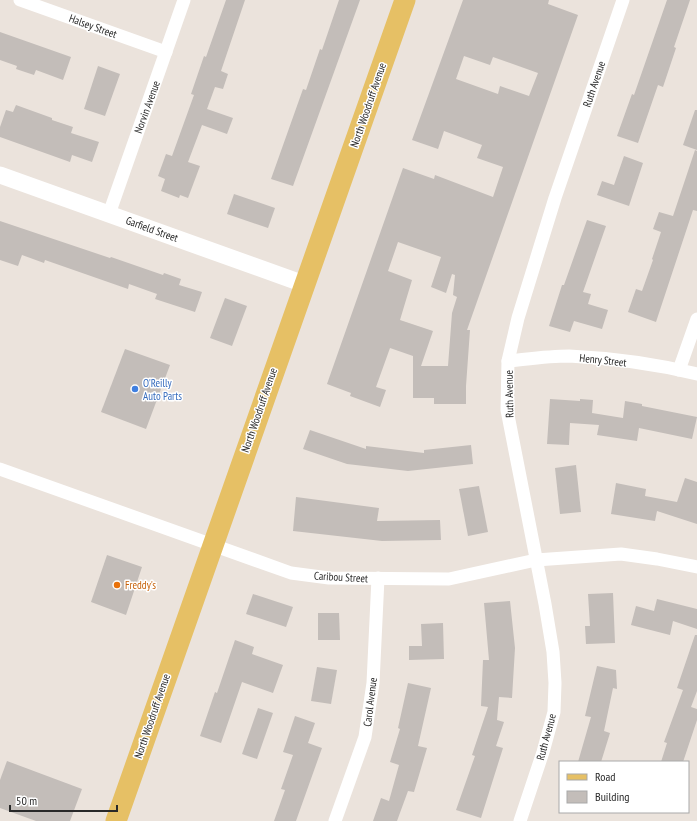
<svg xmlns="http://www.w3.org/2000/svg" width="697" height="821" viewBox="0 0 697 821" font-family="'PT Sans Narrow',sans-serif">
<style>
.building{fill:#c3bdb9;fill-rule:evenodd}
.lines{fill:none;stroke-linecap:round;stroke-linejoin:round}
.minor{stroke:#fff;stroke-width:13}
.tertiary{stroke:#fff;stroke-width:17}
.primary{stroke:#e6c065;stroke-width:21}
.shop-dot{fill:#3f7fe0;stroke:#fff;stroke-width:1.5}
.food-dot{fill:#e8710a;stroke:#fff;stroke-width:1.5}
.labels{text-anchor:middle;stroke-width:3;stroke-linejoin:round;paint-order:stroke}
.street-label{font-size:11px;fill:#292929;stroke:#fff}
.shop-label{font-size:11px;fill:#366cbe;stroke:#fff;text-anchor:start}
.food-label{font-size:11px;fill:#c56008;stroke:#fff;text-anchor:start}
</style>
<rect width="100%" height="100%" fill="#ebe3dc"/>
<!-- building -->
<g class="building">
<path d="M226,0H245L221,71L228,74L223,89L215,87L207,109L233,118L227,134L202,125L188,162L200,166L188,198L180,195L179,198L161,191L165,179L158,176L166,154L172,156L194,95L191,94L204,56L206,57Z"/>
<path d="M339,0H360L293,186L271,179L303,89L306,90L320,49L322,50Z"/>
<path d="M463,0H549L548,4L578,15L467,330H470L466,386V404H434V398H413V356L390,348L376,387L386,390L380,407L350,396L351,393L327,384L403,168L434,179L435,175L493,197L503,167L477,158L482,145L444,131L438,149L412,140ZM464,56L490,65L493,57L538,73L529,96L500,86L498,94L456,79ZM398,242L441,257L431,287L446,293L452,274L455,275L453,295L457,297L452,313L448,366H421L433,331L400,320L412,280L388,271Z"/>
<path d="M667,0H690L674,47L676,48L663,87L658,85L638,143L617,136L632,94L634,95Z"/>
<path d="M0,32L71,57L63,80L36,70L34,75L16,69L17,66L0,60Z"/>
<path d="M98,66L120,74L105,116L84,109Z"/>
<path d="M16,105L52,118V120L73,127L71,133L99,142L92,162L72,155L70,162L0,137V127L6,110L13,112Z"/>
<path d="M695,110H697V150L683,145Z"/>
<path d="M695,150L697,151V211L693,210L656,322L628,312L636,289L642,291L653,260L652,259L661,232L653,229L659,212L673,216Z"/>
<path d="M624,156L643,163L629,206L597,195L602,181L614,185Z"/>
<path d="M234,194L275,208L268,228L227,214Z"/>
<path d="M587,220L606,226L583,292L591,294L588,304L608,310L602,329L574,321L570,332L549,326L562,285H564Z"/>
<path d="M0,221L110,258L111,257L163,275L164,273L181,279L179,285L202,292L195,312L155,299L157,294L129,284L128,289L45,260L44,263L22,255L18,266L0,260Z"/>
<path d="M225,298L247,306L232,346L210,338Z"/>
<path d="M125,349L170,365L146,429L101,412Z"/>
<path d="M550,399L580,401V399L593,400L592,413L623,418L625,401L642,404V406L697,417L692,439L639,428L637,441L597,435L599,425L570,423L569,445L547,444Z"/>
<path d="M310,430L366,449V446L424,453V450L471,445L473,464L408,471L347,464L303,449Z"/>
<path d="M576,465L581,512L560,514L555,468Z"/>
<path d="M685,478L697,482V524L657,511L655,521L611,514L616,483L646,489L645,496L677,502Z"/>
<path d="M479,486L488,532L468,536L459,489Z"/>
<path d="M296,497L379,508L377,521L440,520L441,540L382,541L293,531Z"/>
<path d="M107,555L142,567L126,615L91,602Z"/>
<path d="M613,593L615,643L586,644L585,626H590L588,594Z"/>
<path d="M253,594L293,607L286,627L246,614Z"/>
<path d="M657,599L697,609V629L673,621L670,635L631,625L636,606L654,611Z"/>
<path d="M510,601L515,648L512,698L499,697L497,720L504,722L496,746L503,748L481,818L456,810L475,756L472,755L488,707L481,706L483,660H489L484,603Z"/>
<path d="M318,613H339L340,640H318Z"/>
<path d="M443,623L444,659L409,660V646H422L421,624Z"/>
<path d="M695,635H697V691L691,707L697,709V720L683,762H661L667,743L664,742L683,690L677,688Z"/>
<path d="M235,640L254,647L252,654L283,665L273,693L242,682L221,743L200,736L215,692L217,693Z"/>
<path d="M597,666L616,670L617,689L613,688L604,731L610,733L601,762H578L591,717L585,716Z"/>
<path d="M317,667L337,670L331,704L311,701Z"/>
<path d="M408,683L431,688L418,746L427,748L414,792L408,791L397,821H373L381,798L389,801L399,765L390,762L400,729L398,728Z"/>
<path d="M258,708L273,713L257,759L242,754Z"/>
<path d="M295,716L315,723L308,743L322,748L296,821H274L285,790L281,789L293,755L283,752Z"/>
<path d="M7,761L82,789L70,821H36L0,808V780Z"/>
</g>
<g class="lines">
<!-- minor -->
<g class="minor">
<path d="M20,0L166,52"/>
<path d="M109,214L184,0"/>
<path d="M508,361C528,359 549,356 569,356C612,358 656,364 697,374"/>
<path d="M679,370L697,319"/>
<path d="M0,469L291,573L329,578L449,579L536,560L621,554L657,559L697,567"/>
<path d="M335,821L365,737L373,683L378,578"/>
<path d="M520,821L543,752L554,712L555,683L553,652L545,604L507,410L508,361L518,318L555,198L623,0"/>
</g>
<!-- tertiary -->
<path class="tertiary" d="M0,175L304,284"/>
<!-- primary -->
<path class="primary" d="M116,821L405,0"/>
</g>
<!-- markers -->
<circle class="shop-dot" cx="135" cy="389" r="4"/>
<circle class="food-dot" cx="117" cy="585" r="4"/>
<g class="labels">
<!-- street labels -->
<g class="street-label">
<text transform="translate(93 26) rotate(20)" y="4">Halsey Street</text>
<text transform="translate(594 84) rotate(-71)" y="4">Ruth Avenue</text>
<text transform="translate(368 105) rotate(-71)" y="4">North Woodruff Avenue</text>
<text transform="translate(147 107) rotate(-70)" y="4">Norvin Avenue</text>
<text transform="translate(152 229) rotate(20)" y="4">Garfield Street</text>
<text transform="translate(603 360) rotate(6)" y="4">Henry Street</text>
<text transform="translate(509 394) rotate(-91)" y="4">Ruth Avenue</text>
<text transform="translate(259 410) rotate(-71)" y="4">North Woodruff Avenue</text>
<text transform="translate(341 577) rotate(3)" y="4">Caribou Street</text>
<text transform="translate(370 702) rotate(-83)" y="4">Carol Avenue</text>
<text transform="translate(152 716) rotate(-71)" y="4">North Woodruff Avenue</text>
<text transform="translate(546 737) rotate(-75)" y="4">Ruth Avenue</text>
</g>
<!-- shop labels -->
<g class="shop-label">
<text x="143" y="387">O'Reilly<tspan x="143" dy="13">Auto Parts</tspan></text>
</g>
<!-- food labels -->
<g class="food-label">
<text x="125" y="589">Freddy's</text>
</g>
</g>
<!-- legend -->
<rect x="559" y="761" width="130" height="52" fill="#ffffff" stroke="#a9a9a9"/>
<rect x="567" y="774" width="20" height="6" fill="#e6c065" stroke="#a9a9a9"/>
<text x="595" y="781" font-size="12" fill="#292929">Road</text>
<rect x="567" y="791" width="20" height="12" fill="#c3bdb9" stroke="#a9a9a9"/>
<text x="595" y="801" font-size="12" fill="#292929">Building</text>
<!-- scale -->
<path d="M10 805v6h107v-6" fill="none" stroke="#292929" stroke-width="2"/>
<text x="16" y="805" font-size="12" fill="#292929" stroke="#ffffff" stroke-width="3" paint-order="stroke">50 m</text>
</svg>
